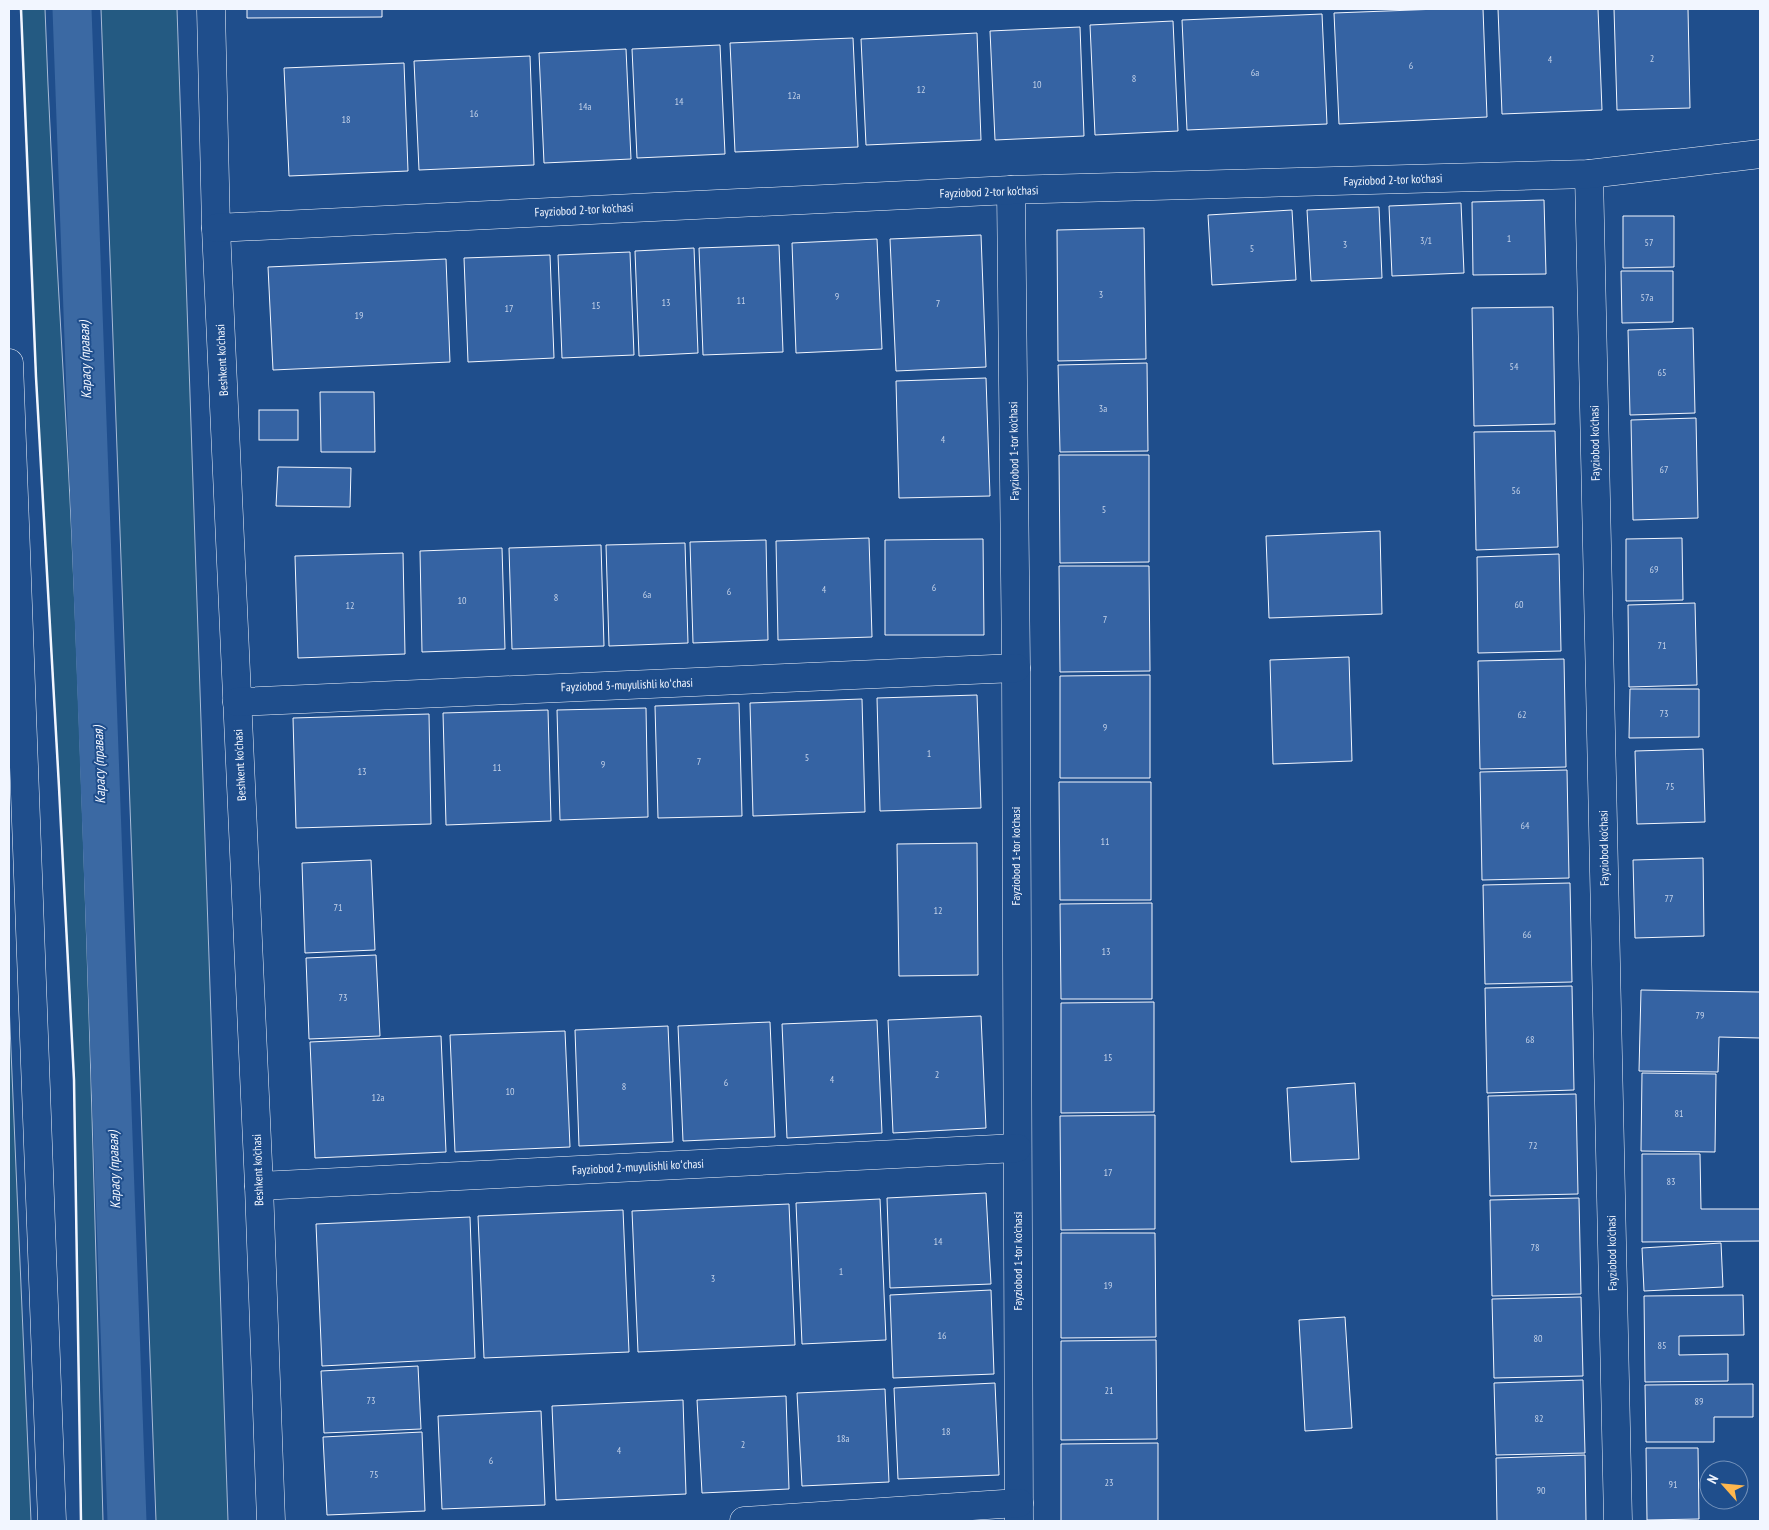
<svg xmlns="http://www.w3.org/2000/svg" width="1769" height="1530" viewBox="0 0 1769 1530" font-family="'PT Sans Narrow',sans-serif">
<style>
.green{fill:#245a82;stroke:#a8bbd7}
.lines{fill:none;stroke-linecap:round;stroke-linejoin:round}
.canal{stroke:#3b69a3;stroke-width:39}
.building{fill:#3563a3;stroke:#f2f6ff}
.minor-casing{stroke:#f2f6ff;stroke-width:29}
.minor{stroke:#1f4e8c;stroke-width:28}
.fence{stroke:#f2f6ff;stroke-width:1;stroke-dasharray:6 2.5;stroke-linecap:butt}
.wall{stroke:#f2f6ff;stroke-width:2.5}
.labels{text-anchor:middle;stroke-width:4;stroke-linejoin:round;paint-order:stroke}
.number-label{font-size:10px;fill:#c3d1e8}
.street-label{font-size:12px;fill:#f2f6ff;stroke:#1f4e8c}
.water-label{font-size:14px;font-style:italic;fill:#f2f6ff;stroke:#1f4e8c}
</style>
<rect width="100%" height="100%" fill="#1f4e8c"/>
<!-- green -->
<g class="green">
<path d="M21,9H45C52,209 67,409 75,609C87,913 95,1217 103,1521H81L74,1080L59,787L36,377Z"/>
<path d="M101,9H177L228,1521H156Z"/>
<path d="M9,1003L31,1521H9Z"/>
</g>
<g class="lines">
<!-- canal -->
<path class="canal" d="M72,9L127,1521"/>
</g>
<!-- building -->
<g class="building">
<path d="M247,9H382V17L247,18Z"/>
<path d="M1439,9H1483L1487,117L1339,124L1334,13Z"/>
<path d="M1498,9H1598L1602,110L1502,114Z"/>
<path d="M1614,9H1688L1690,108L1617,110Z"/>
<path d="M1322,14L1327,124L1187,130L1182,20Z"/>
<path d="M1173,21L1178,131L1095,135L1090,25Z"/>
<path d="M1080,27L1084,136L995,140L990,31Z"/>
<path d="M977,33L981,140L866,145L861,39Z"/>
<path d="M853,38L858,147L735,152L730,43Z"/>
<path d="M720,45L725,154L637,158L632,49Z"/>
<path d="M626,49L631,159L544,163L539,53Z"/>
<path d="M530,56L534,165L419,170L414,61Z"/>
<path d="M404,63L408,171L289,176L284,68Z"/>
<path d="M1544,200L1546,274L1473,275L1472,202Z"/>
<path d="M1461,203L1464,273L1392,276L1389,206Z"/>
<path d="M1379,207L1382,278L1311,281L1307,210Z"/>
<path d="M1292,210L1296,280L1212,285L1208,215Z"/>
<path d="M1623,216H1674V267L1623,268Z"/>
<path d="M1144,228L1146,359L1058,361L1057,230Z"/>
<path d="M981,235L986,367L896,371L890,239Z"/>
<path d="M877,239L882,349L796,353L792,243Z"/>
<path d="M779,245L783,352L703,355L699,248Z"/>
<path d="M694,248L698,353L639,356L635,251Z"/>
<path d="M630,252L634,355L562,358L558,255Z"/>
<path d="M550,255L554,358L468,362L464,258Z"/>
<path d="M446,259L450,362L273,370L268,267Z"/>
<path d="M1621,271H1673V322L1622,323Z"/>
<path d="M1553,307L1555,424L1474,426L1472,308Z"/>
<path d="M1693,328L1695,413L1630,415L1628,330Z"/>
<path d="M1147,363L1148,451L1060,452L1058,365Z"/>
<path d="M986,378L990,496L899,498L896,381Z"/>
<path d="M320,392H374L375,452H321Z"/>
<rect x="259" y="410" width="39" height="30"/>
<path d="M1696,418L1698,518L1633,520L1631,420Z"/>
<path d="M1555,431L1558,547L1476,550L1474,432Z"/>
<path d="M1059,455H1149V562L1060,563Z"/>
<path d="M278,467L351,468L350,507L276,506Z"/>
<path d="M1380,531L1382,614L1269,618L1266,536Z"/>
<path d="M869,538L872,637L778,640L776,541Z"/>
<path d="M1682,538L1683,600L1626,601V539Z"/>
<path d="M983,539L984,635H885V540Z"/>
<path d="M766,540L768,640L693,643L690,542Z"/>
<path d="M685,543L688,643L609,646L606,545Z"/>
<path d="M601,545L604,646L512,649L509,548Z"/>
<path d="M502,548L505,649L422,652L420,551Z"/>
<path d="M403,553L405,654L298,658L295,556Z"/>
<path d="M1559,554L1561,651L1478,653L1477,557Z"/>
<path d="M1059,566H1149L1150,671L1060,672Z"/>
<path d="M1695,603L1697,685L1629,687L1628,605Z"/>
<path d="M1349,657L1352,761L1273,764L1270,660Z"/>
<path d="M1564,659L1566,767L1480,769L1478,661Z"/>
<path d="M1150,675V778H1060V676Z"/>
<path d="M1630,689H1699V737L1629,738Z"/>
<path d="M977,695L981,808L880,811L877,698Z"/>
<path d="M862,699L865,812L753,816L750,703Z"/>
<path d="M739,703L742,816L658,818L655,706Z"/>
<path d="M646,708L648,817L560,820L557,710Z"/>
<path d="M548,710L551,821L446,825L443,713Z"/>
<path d="M429,714L431,824L296,828L293,718Z"/>
<path d="M1703,749L1705,822L1637,824L1635,751Z"/>
<path d="M1567,770L1569,878L1482,880L1480,772Z"/>
<path d="M1059,782H1151V900H1060Z"/>
<path d="M977,843L978,975L899,976L897,844Z"/>
<path d="M1703,858L1704,936L1635,938L1633,860Z"/>
<path d="M371,860L375,950L305,953L302,863Z"/>
<path d="M1570,883L1572,982L1485,984L1483,885Z"/>
<path d="M1152,903V999H1061L1060,904Z"/>
<path d="M376,955L380,1036L309,1039L306,958Z"/>
<path d="M1572,986L1574,1090L1487,1093L1485,988Z"/>
<path d="M1641,990L1760,992V1038L1719,1037L1718,1072L1639,1071Z"/>
<path d="M1154,1002V1112L1061,1113V1003Z"/>
<path d="M981,1016L986,1128L893,1133L888,1020Z"/>
<path d="M877,1020L882,1133L787,1138L782,1024Z"/>
<path d="M770,1022L775,1137L683,1141L678,1026Z"/>
<path d="M668,1026L673,1142L579,1146L575,1030Z"/>
<path d="M565,1031L570,1147L455,1152L450,1035Z"/>
<path d="M441,1036L446,1152L315,1158L310,1042Z"/>
<path d="M1642,1073L1716,1074L1715,1152L1641,1151Z"/>
<path d="M1355,1083L1359,1159L1291,1162L1287,1088Z"/>
<path d="M1576,1094L1578,1194L1490,1196L1488,1096Z"/>
<path d="M1155,1115V1229L1061,1230L1060,1116Z"/>
<path d="M1642,1154H1700L1701,1209H1760V1241L1642,1242Z"/>
<path d="M986,1193L991,1284L890,1288L887,1198Z"/>
<path d="M1579,1198L1581,1294L1492,1296L1490,1200Z"/>
<path d="M880,1199L886,1340L802,1344L796,1203Z"/>
<path d="M789,1204L795,1345L638,1352L632,1211Z"/>
<path d="M623,1210L629,1352L484,1358L478,1216Z"/>
<path d="M470,1217L475,1358L322,1366L316,1224Z"/>
<path d="M1061,1233H1155L1156,1337L1061,1338Z"/>
<path d="M1721,1243L1723,1287L1644,1291L1642,1248Z"/>
<path d="M991,1290L994,1374L893,1378L890,1295Z"/>
<path d="M1743,1295L1744,1335L1679,1336V1355L1728,1354V1381L1645,1382L1644,1296Z"/>
<path d="M1581,1297L1583,1376L1494,1378L1492,1299Z"/>
<path d="M1345,1317L1352,1428L1305,1431L1299,1320Z"/>
<path d="M1156,1340L1157,1439L1061,1440V1341Z"/>
<path d="M418,1366L421,1429L324,1433L321,1371Z"/>
<path d="M1583,1380L1585,1453L1496,1455L1494,1383Z"/>
<path d="M995,1383L999,1475L898,1479L894,1388Z"/>
<path d="M1753,1384V1417H1714V1442H1646L1645,1385Z"/>
<path d="M885,1389L889,1482L802,1486L797,1393Z"/>
<path d="M786,1396L789,1489L702,1493L697,1400Z"/>
<path d="M683,1400L686,1494L556,1500L552,1406Z"/>
<path d="M541,1411L545,1505L442,1509L438,1416Z"/>
<path d="M422,1432L425,1511L327,1515L323,1437Z"/>
<path d="M1158,1443V1521H1061V1444Z"/>
<path d="M1646,1448H1698L1699,1519L1647,1520Z"/>
<path d="M1585,1455L1586,1521H1497L1496,1458Z"/>
</g>
<g class="lines">
<!-- minor casing -->
<g class="minor-casing">
<g id="minor">
<path d="M211,9L216,228L259,1186L271,1521"/>
<path d="M1589,174L1618,1521"/>
<path d="M1011,190L1016,668L1019,1521"/>
<path d="M216,228L1011,190L1589,174L1760,154"/>
<path d="M9,363L52,1521"/>
<path d="M237,702L1016,668"/>
<path d="M259,1186L1017,1148"/>
<path d="M744,1521L1019,1503"/>
</g>
</g>
<!-- minor -->
<use href="#minor" class="minor"/>
<!-- fence -->
<path class="fence" d="M21,9L36,377L59,787L74,1080L81,1521"/>
<!-- wall -->
<path class="wall" d="M21,9L36,377L59,787L74,1080L81,1521"/>
</g>
<g class="labels">
<!-- number labels -->
<g class="number-label">
<text x="1652" y="62">2</text>
<text x="1550" y="63">4</text>
<text x="1411" y="69">6</text>
<text x="1255" y="76">6a</text>
<text x="1134" y="82">8</text>
<text x="1037" y="88">10</text>
<text x="921" y="93">12</text>
<text x="794" y="99">12a</text>
<text x="679" y="105">14</text>
<text x="585" y="110">14a</text>
<text x="474" y="117">16</text>
<text x="346" y="123">18</text>
<text x="1509" y="242">1</text>
<text x="1426" y="244">3/1</text>
<text x="1649" y="246">57</text>
<text x="1345" y="248">3</text>
<text x="1252" y="252">5</text>
<text x="1101" y="298">3</text>
<text x="837" y="300">9</text>
<text x="1647" y="301">57a</text>
<text x="741" y="304">11</text>
<text x="666" y="306">13</text>
<text x="938" y="307">7</text>
<text x="596" y="309">15</text>
<text x="509" y="312">17</text>
<text x="359" y="319">19</text>
<text x="1514" y="370">54</text>
<text x="1662" y="376">65</text>
<text x="1103" y="412">3a</text>
<text x="943" y="443">4</text>
<text x="1664" y="473">67</text>
<text x="1516" y="494">56</text>
<text x="1104" y="513">5</text>
<text x="1654" y="573">69</text>
<text x="934" y="591">6</text>
<text x="824" y="593">4</text>
<text x="729" y="595">6</text>
<text x="647" y="598">6a</text>
<text x="556" y="601">8</text>
<text x="462" y="604">10</text>
<text x="1519" y="608">60</text>
<text x="350" y="609">12</text>
<text x="1105" y="623">7</text>
<text x="1662" y="649">71</text>
<text x="1664" y="717">73</text>
<text x="1522" y="718">62</text>
<text x="1105" y="731">9</text>
<text x="929" y="757">1</text>
<text x="807" y="761">5</text>
<text x="699" y="765">7</text>
<text x="603" y="768">9</text>
<text x="497" y="771">11</text>
<text x="362" y="775">13</text>
<text x="1670" y="790">75</text>
<text x="1525" y="829">64</text>
<text x="1105" y="845">11</text>
<text x="1669" y="902">77</text>
<text x="338" y="911">71</text>
<text x="938" y="914">12</text>
<text x="1527" y="938">66</text>
<text x="1106" y="955">13</text>
<text x="343" y="1001">73</text>
<text x="1700" y="1019">79</text>
<text x="1530" y="1043">68</text>
<text x="1108" y="1061">15</text>
<text x="937" y="1078">2</text>
<text x="832" y="1083">4</text>
<text x="726" y="1086">6</text>
<text x="624" y="1090">8</text>
<text x="510" y="1095">10</text>
<text x="378" y="1101">12a</text>
<text x="1679" y="1117">81</text>
<text x="1533" y="1149">72</text>
<text x="1108" y="1176">17</text>
<text x="1671" y="1185">83</text>
<text x="938" y="1245">14</text>
<text x="1535" y="1251">78</text>
<text x="841" y="1275">1</text>
<text x="713" y="1282">3</text>
<text x="1108" y="1289">19</text>
<text x="942" y="1339">16</text>
<text x="1538" y="1342">80</text>
<text x="1662" y="1349">85</text>
<text x="1109" y="1394">21</text>
<text x="371" y="1404">73</text>
<text x="1699" y="1405">89</text>
<text x="1539" y="1422">82</text>
<text x="946" y="1435">18</text>
<text x="843" y="1442">18a</text>
<text x="743" y="1448">2</text>
<text x="619" y="1454">4</text>
<text x="491" y="1464">6</text>
<text x="374" y="1478">75</text>
<text x="1109" y="1486">23</text>
<text x="1673" y="1488">91</text>
<text x="1541" y="1494">90</text>
</g>
<!-- street labels -->
<g class="street-label">
<text transform="translate(1393 180) rotate(-2)" y="4">Fayziobod 2-tor ko'chasi</text>
<text transform="translate(989 192) rotate(-2)" y="4">Fayziobod 2-tor ko'chasi</text>
<text transform="translate(584 210) rotate(-3)" y="4">Fayziobod 2-tor ko'chasi</text>
<text transform="translate(222 360) rotate(-93)" y="4">Beshkent ko'chasi</text>
<text transform="translate(1595 443) rotate(-91)" y="4">Fayziobod ko'chasi</text>
<text transform="translate(1014 451) rotate(-91)" y="4">Fayziobod 1-tor ko'chasi</text>
<text transform="translate(627 685) rotate(-2)" y="4">Fayziobod 3-muyulishli koʻchasi</text>
<text transform="translate(240 765) rotate(-93)" y="4">Beshkent ko'chasi</text>
<text transform="translate(1604 848) rotate(-91)" y="4">Fayziobod ko'chasi</text>
<text transform="translate(1016 856) rotate(-90)" y="4">Fayziobod 1-tor ko'chasi</text>
<text transform="translate(638 1167) rotate(-3)" y="4">Fayziobod 2-muyulishli koʻchasi</text>
<text transform="translate(258 1170) rotate(-92)" y="4">Beshkent ko'chasi</text>
<text transform="translate(1612 1253) rotate(-91)" y="4">Fayziobod ko'chasi</text>
<text transform="translate(1018 1261) rotate(-90)" y="4">Fayziobod 1-tor ko'chasi</text>
</g>
<!-- water labels -->
<g class="water-label">
<text transform="translate(85 360) rotate(-92)" y="5">Карасу (правая)</text>
<text transform="translate(99 765) rotate(-92)" y="5">Карасу (правая)</text>
<text transform="translate(114 1170) rotate(-92)" y="5">Карасу (правая)</text>
</g>
</g>
<!-- border -->
<rect width="1769" height="1530" fill="none" stroke="#f2f6ff" stroke-width="20"/>
<!-- north arrow -->
<g transform="translate(1724 1485) rotate(297)"><circle r="24" fill="#1f4e8c" stroke="#7391ba"/>
<path d="M0-4L9 19L0 12L-9 19Z" fill="#ffb74d"/>
<text y="-8" font-size="14" font-weight="bold" text-anchor="middle" fill="#f2f6ff">N</text>
</g>
</svg>
